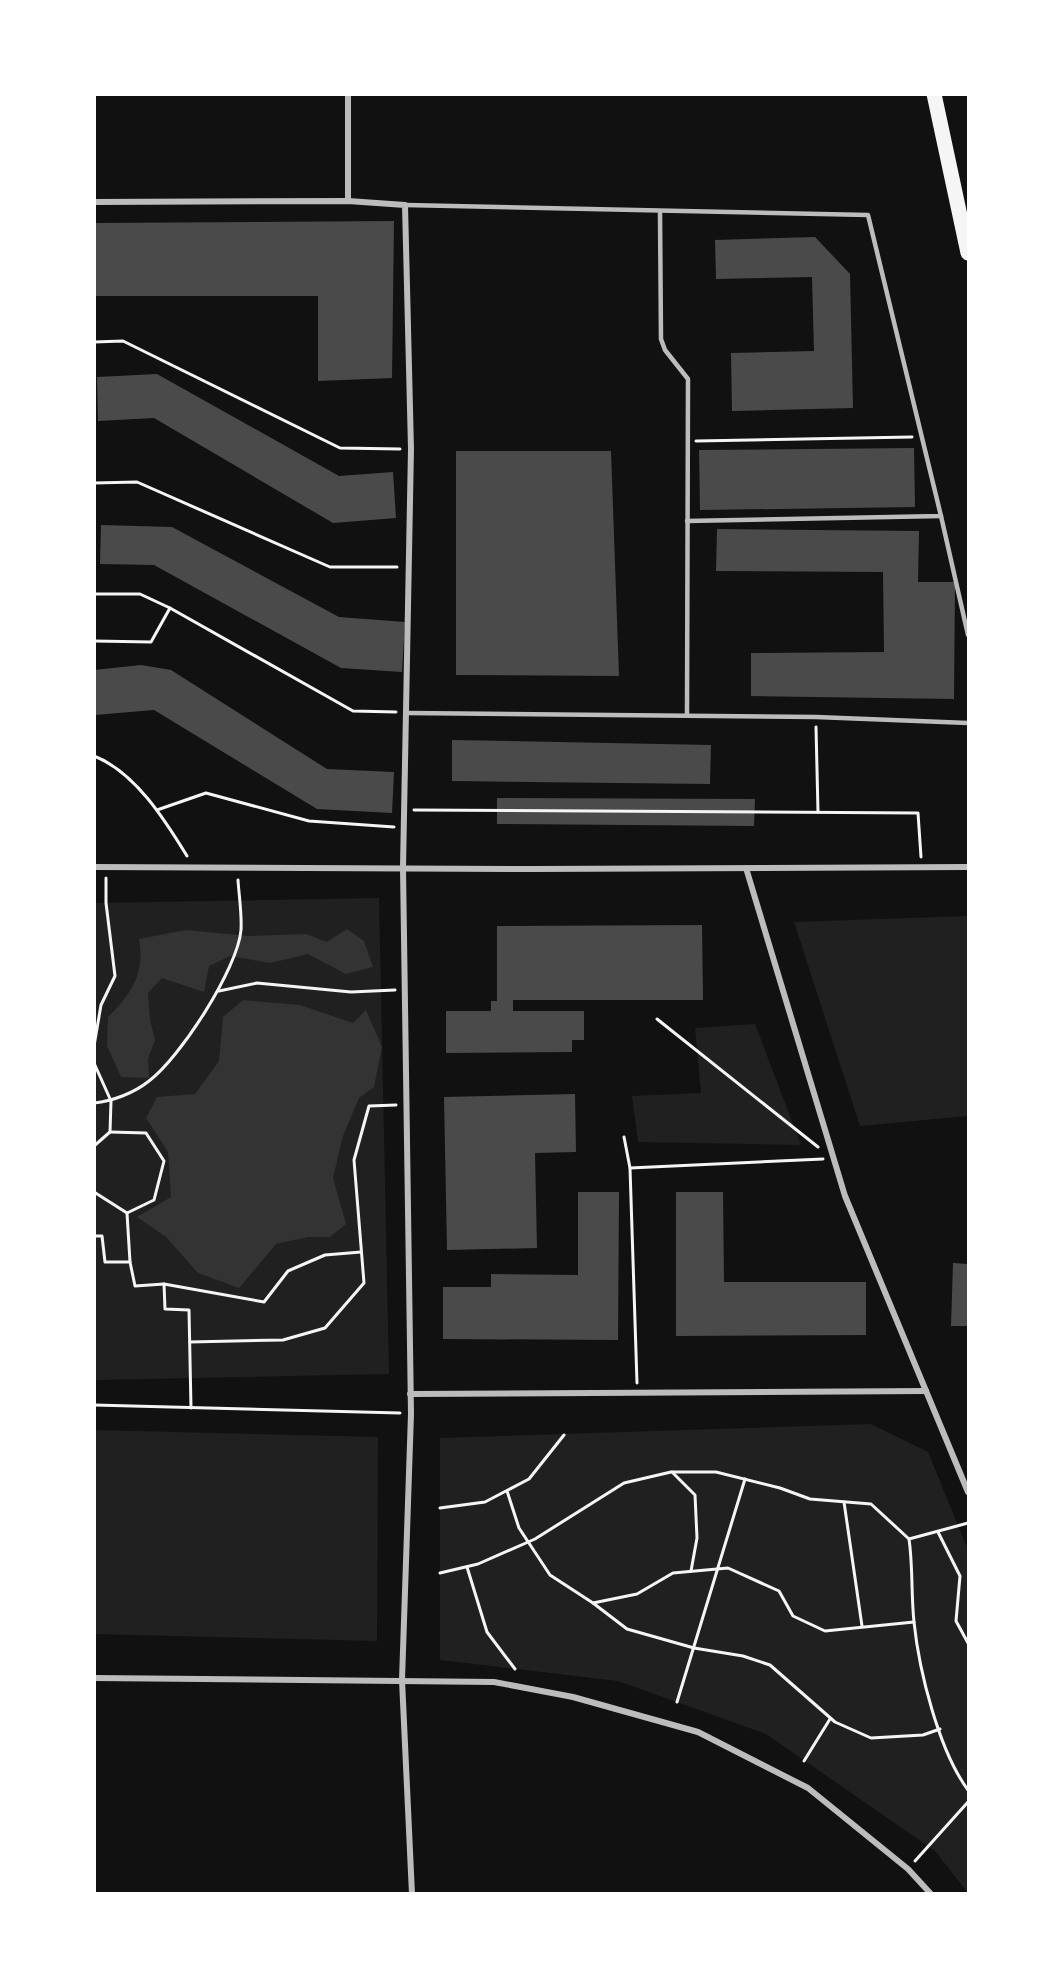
<svg xmlns="http://www.w3.org/2000/svg" width="1063" height="1988" viewBox="0 0 1063 1988" font-family="'Space Grotesk',sans-serif">
<style>
.green{fill:#202020}
.water{fill:#333}
.building{fill:#4a4a4a}
.lines{fill:none;stroke-linecap:round;stroke-linejoin:round}
.path{stroke:#f5f5f5;stroke-width:3}
.service{stroke:#bcbcbc;stroke-width:4.5}
.minor{stroke:#bcbcbc;stroke-width:6}
.primary{stroke:#f5f5f5;stroke-width:15}
</style>
<rect width="100%" height="100%" fill="#111"/>
<!-- green -->
<g class="green">
<path d="M379,898L389,1374L95,1380L94,903Z"/>
<path d="M968,916V1116L860,1126L794,922Z"/>
<path d="M755,1024L801,1145L638,1142L632,1096L701,1093L695,1028Z"/>
<path d="M871,1424L928,1452L968,1550V1893L935,1851L766,1734L618,1681L440,1660V1438Z"/>
<path d="M95,1430L378,1437L377,1641L95,1634Z"/>
</g>
<!-- water -->
<g class="water">
<path d="M347,929L364,941L373,967L346,974L308,954L270,963L230,956L209,966L204,992L162,978L148,993L150,1020L155,1040L148,1059L149,1078L121,1077L107,1046L108,1017C132,993 145,974 139,939L186,930L248,936L306,934L327,942Z"/>
<path d="M243,1000L300,1005L353,1023L366,1010L382,1047L374,1087L359,1098L343,1136L333,1178L346,1224L330,1237H308L276,1244L239,1288L198,1273L166,1237L137,1217L171,1197L168,1152L146,1118L157,1097L195,1094L219,1061L223,1017Z"/>
</g>
<!-- building -->
<g class="building">
<path d="M394,221L392,378L318,381V296H94V223Z"/>
<path d="M815,237L850,274L853,408L732,411L731,353L814,351L812,277L716,279L715,240Z"/>
<path d="M157,374L339,476L393,472L396,518L333,523L154,418L98,421L97,377Z"/>
<path d="M914,448L915,507L700,510L699,450Z"/>
<path d="M456,451H611L619,676L456,675Z"/>
<path d="M101,525L172,527L339,617L405,622L402,672L341,668L154,565L100,564Z"/>
<path d="M717,529L919,531L918,582H955L954,699L751,696V653L884,652L883,572L716,571Z"/>
<path d="M141,665L171,670L327,769L394,772L392,813L317,809L154,710L95,715L94,670Z"/>
<path d="M452,740L711,745L710,784L452,781Z"/>
<path d="M497,798L755,799L754,826L497,824Z"/>
<path d="M702,925L703,1000H513V1011H584V1040H572V1052L446,1053V1011H491V1001H497V926Z"/>
<path d="M575,1094L576,1152L535,1153L537,1248L447,1250L444,1097Z"/>
<path d="M578,1192H619L618,1340L443,1339V1287H491V1274L578,1275Z"/>
<path d="M676,1192H723L724,1282H866V1335L676,1336Z"/>
<path d="M953,1263L968,1264V1326H951Z"/>
</g>
<g class="lines">
<!-- path -->
<g class="path">
<path d="M94,342L123,341L340,448L400,449"/>
<path d="M696,441L912,437"/>
<path d="M94,483L137,482L330,567H397"/>
<path d="M94,594H140L170,608"/>
<path d="M94,641L151,642L170,608L353,711L396,712"/>
<path d="M816,727L818,812"/>
<path d="M94,756C135,772 165,820 187,856"/>
<path d="M157,810L206,793L309,821L394,827"/>
<path d="M414,810L918,813L921,857"/>
<path d="M219,991L257,983L351,992L395,990"/>
<path d="M657,1019L818,1147"/>
<path d="M94,1046L101,1005L115,976L106,903V878"/>
<path d="M94,1063L111,1101L110,1132L94,1146"/>
<path d="M94,1103C113,1101 134,1093 149,1081C180,1058 238,968 241,930C242,914 239,896 238,880"/>
<path d="M624,1137L630,1168L637,1383"/>
<path d="M630,1168L823,1159"/>
<path d="M94,1192L127,1213L154,1200L164,1161L146,1133L110,1132"/>
<path d="M127,1213L130,1262"/>
<path d="M94,1236H102L105,1262H130L135,1286L164,1284L165,1309L189,1310L191,1408"/>
<path d="M164,1284L264,1302L288,1271L325,1255L361,1252"/>
<path d="M190,1342L283,1340L325,1328L364,1283L354,1160L369,1106L396,1105"/>
<path d="M94,1405L400,1413"/>
<path d="M672,1472L695,1495L697,1538L691,1571"/>
<path d="M507,1491L519,1528L550,1575L593,1603L637,1594L673,1573L728,1568L779,1591L793,1616L825,1631L914,1622"/>
<path d="M844,1502L862,1626"/>
<path d="M440,1508L485,1502L529,1479L564,1435"/>
<path d="M938,1532L960,1576L956,1621L968,1643"/>
<path d="M909,1539C913,1566 911,1594 914,1622C919,1671 939,1751 968,1790"/>
<path d="M467,1567L487,1632L515,1669"/>
<path d="M440,1573L478,1564L535,1539L624,1483L671,1472H716L780,1488L810,1499L871,1504L909,1539L968,1523"/>
<path d="M593,1603L627,1629L694,1648L743,1656L770,1665L835,1722L871,1738L923,1735L940,1729"/>
<path d="M677,1702L745,1479"/>
<path d="M804,1761L830,1719"/>
<path d="M915,1861L968,1802"/>
</g>
<!-- service -->
<g class="service">
<path d="M405,205L868,215L941,516L687,521"/>
<path d="M660,213L661,339L665,350L688,379L687,715"/>
<path d="M941,516L968,635"/>
<path d="M407,713L816,717L968,723"/>
</g>
<!-- minor -->
<g class="minor">
<path d="M348,201V94"/>
<path d="M94,202L348,201L405,205L411,449L403,868L411,1414L402,1680L412,1894"/>
<path d="M94,867L534,869L968,867"/>
<path d="M746,868L845,1196L968,1492"/>
<path d="M410,1394L926,1391"/>
<path d="M94,1678L494,1682L573,1697L698,1732L808,1788L908,1869L931,1894"/>
</g>
<!-- primary -->
<path class="primary" d="M934,94L968,253"/>
</g>
<!-- border -->
<rect width="1063" height="1988" fill="none" stroke="#ffffff" stroke-width="192"/>
</svg>
